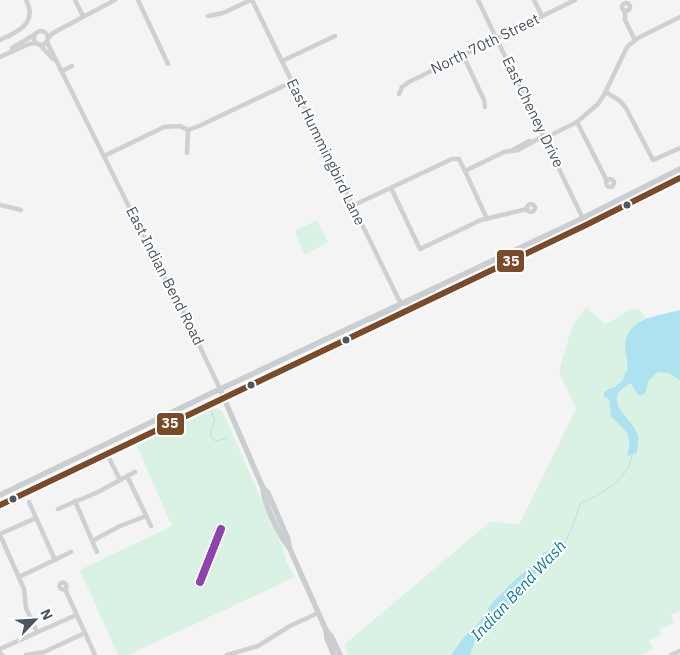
<svg xmlns="http://www.w3.org/2000/svg" width="680" height="655" viewBox="0 0 680 655" font-family="'IBM Plex Sans',sans-serif">
<style>
.green{fill:#d9f2e3}
.water{fill:#aee2f0}
.lines{fill:none;stroke-linecap:round;stroke-linejoin:round}
.stream{stroke:#aee2f0;stroke-width:1}
.minor{stroke:#ced0d2;stroke-width:4.5}
.major{stroke:#caced1;stroke-width:5.5}
.bus-1-casing{stroke:#fff;stroke-width:10}
.bus-1{stroke:#7a4b2a;stroke-width:6}
.rail-1-casing{stroke:#fff;stroke-width:11}
.rail-1{stroke:#8e44ad;stroke-width:8}
.bus-dot{fill:#4a5661;stroke:#fff;stroke-width:2}
.labels{text-anchor:middle;stroke-width:4;stroke-linejoin:round;paint-order:stroke}
.street-label{font-size:15px;fill:#4a5661;stroke:#fff}
.water-label{font-size:16px;font-style:italic;fill:#0c7c9b;stroke:#fff}
.line-badge{stroke:#fff;stroke-width:2}
.badge-label{font-size:14px;text-anchor:middle;font-weight:bold;fill:#fff}
</style>
<rect width="100%" height="100%" fill="#f4f4f4"/>
<!-- green -->
<g class="green">
<path d="M317,220L328,242L305,255L295,231Z"/>
<path d="M586,307L605,324C619,320 625,307 639,309L673,353L680,356V611L671,615L674,623L660,629L661,635L649,640L653,649L640,655H348L344,645L491,521L519,525L576,409L559,372L572,326Z"/>
<path d="M216,408L222,411L280,541L287,563L295,577L128,655H118L80,570L172,526L136,444Z"/>
</g>
<!-- water -->
<g class="water">
<path d="M680,310V380L668,373L658,372L649,380L645,393L640,396L637,394L631,383C599,400 630,415 637,433C640,439 637,447 637,453L627,456C634,433 624,430 611,416L609,399L604,397V392L609,389L615,387L623,380C623,376 626,374 627,370C629,362 625,353 625,346C625,318 659,316 680,310Z"/>
<path d="M552,549L557,555L519,587L515,597L516,601L515,604L507,606L502,613H494C482,627 475,638 470,655H451L464,637L479,623L492,603L517,578L534,564L543,553Z"/>
</g>
<g class="lines">
<!-- stream -->
<g class="stream">
<path d="M211,411L215,421L211,430V437L216,441L226,438"/>
<path d="M555,552C570,540 575,522 580,503C601,495 629,479 632,455"/>
</g>
<!-- minor -->
<g class="minor">
<path d="M75,0L83,16"/>
<path d="M138,0L168,64"/>
<path d="M252,0L401,304"/>
<path d="M478,0L586,225"/>
<path d="M534,0L542,16"/>
<circle cx="626" cy="7" r="4"/>
<path d="M625,11V20L635,40"/>
<path d="M208,16L223,13L251,0"/>
<circle cx="41" cy="38" r="7"/>
<path d="M48,38L53,33L115,0"/>
<path d="M0,40C18,32 38,23 26,0"/>
<path d="M47,42L163,275L182,309L220,389"/>
<path d="M40,45L53,59"/>
<path d="M12,48L34,35"/>
<path d="M463,55L484,100L485,107"/>
<path d="M0,57L29,44L37,43"/>
<path d="M282,61L335,36"/>
<path d="M62,71L72,66"/>
<path d="M606,92L620,101L626,108L653,160L680,148"/>
<path d="M399,94L402,87L409,82L575,0"/>
<path d="M577,122L607,181"/>
<path d="M511,151L529,141L532,142"/>
<path d="M187,153L188,130"/>
<path d="M104,156L164,127L180,126L188,130L199,126L292,82"/>
<path d="M465,171L487,219"/>
<circle cx="610" cy="183" r="4"/>
<path d="M391,188L420,249L481,220L527,209"/>
<circle cx="531" cy="208" r="4"/>
<path d="M0,205L21,210"/>
<path d="M352,206L452,159H459L465,171L504,152L518,150L544,136L551,135L577,122L598,104L604,95L627,47L638,38L680,17"/>
<path d="M107,454L120,480"/>
<path d="M127,476L151,526"/>
<path d="M75,501L97,552"/>
<path d="M29,502L55,560"/>
<path d="M58,509L98,492L135,472"/>
<path d="M0,534L36,518"/>
<path d="M0,535L24,589L26,608L37,632"/>
<path d="M92,541L120,526L146,516"/>
<path d="M19,577L71,552"/>
<circle cx="63" cy="586" r="3.5"/>
<path d="M65,589L95,655"/>
<path d="M0,649L76,615"/>
<path d="M0,653L2,655"/>
<path d="M26,655L44,652L85,633"/>
<path d="M227,655L258,646L290,626L318,613"/>
<path d="M671,655L680,651"/>
</g>
<!-- major -->
<g class="major">
<path d="M405,312L407,306L432,294L433,290"/>
<path d="M370,318L376,320L395,311L405,312"/>
<path d="M220,389L263,488L268,493L288,539L289,547L326,630L327,639L334,655"/>
<path d="M263,488C263,501 280,538 289,547"/>
<path d="M0,495L214,392L579,220L680,169"/>
<path d="M0,505L586,225L680,178"/>
<path d="M326,630L331,636L340,655"/>
</g>
<!-- bus-1 casing -->
<g class="bus-1-casing">
<path id="bus-1" d="M0,505L586,225L680,178"/>
</g>
<!-- bus-1 -->
<use href="#bus-1" class="bus-1"/>
<!-- rail-1 casing -->
<g class="rail-1-casing">
<path id="rail-1" d="M200,582L221,529"/>
</g>
<!-- rail-1 -->
<use href="#rail-1" class="rail-1"/>
</g>
<!-- markers -->
<g class="bus-dot">
<circle cx="627" cy="205" r="4.5"/>
<circle cx="346" cy="340" r="4.5"/>
<circle cx="251" cy="385" r="4.5"/>
<circle cx="13" cy="499" r="4.5"/>
</g>
<g class="labels">
<!-- street labels -->
<g class="street-label">
<text transform="translate(485 44) rotate(-26)" y="5">North 70th Street</text>
<text transform="translate(533 112) rotate(64)" y="5">East Cheney Drive</text>
<text transform="translate(326 152) rotate(64)" y="5">East Hummingbird Lane</text>
<text transform="translate(165 276) rotate(63)" y="5">East Indian Bend Road</text>
</g>
<!-- water labels -->
<g class="water-label">
<text transform="translate(518 590) rotate(-47)" y="6">Indian Bend Wash</text>
</g>
</g>
<g class="line-badge">
<rect x="496" y="249" width="29" height="24" rx="5" fill="#7a4b2a"/>
<rect x="156" y="412" width="29" height="24" rx="5" fill="#7a4b2a"/>
</g>
<g class="badge-label">
<text x="511" y="266">35</text>
<text x="170" y="428">35</text>
</g>
<!-- north arrow -->
<g transform="translate(35 620) rotate(65)" stroke="#ffffff" stroke-width="4" paint-order="stroke">
<path d="M0-4L9 19L0 12L-9 19Z" fill="#4a5661"/>
<text y="-8" font-size="14" font-weight="bold" text-anchor="middle" fill="#4a5661">N</text>
</g>
</svg>
